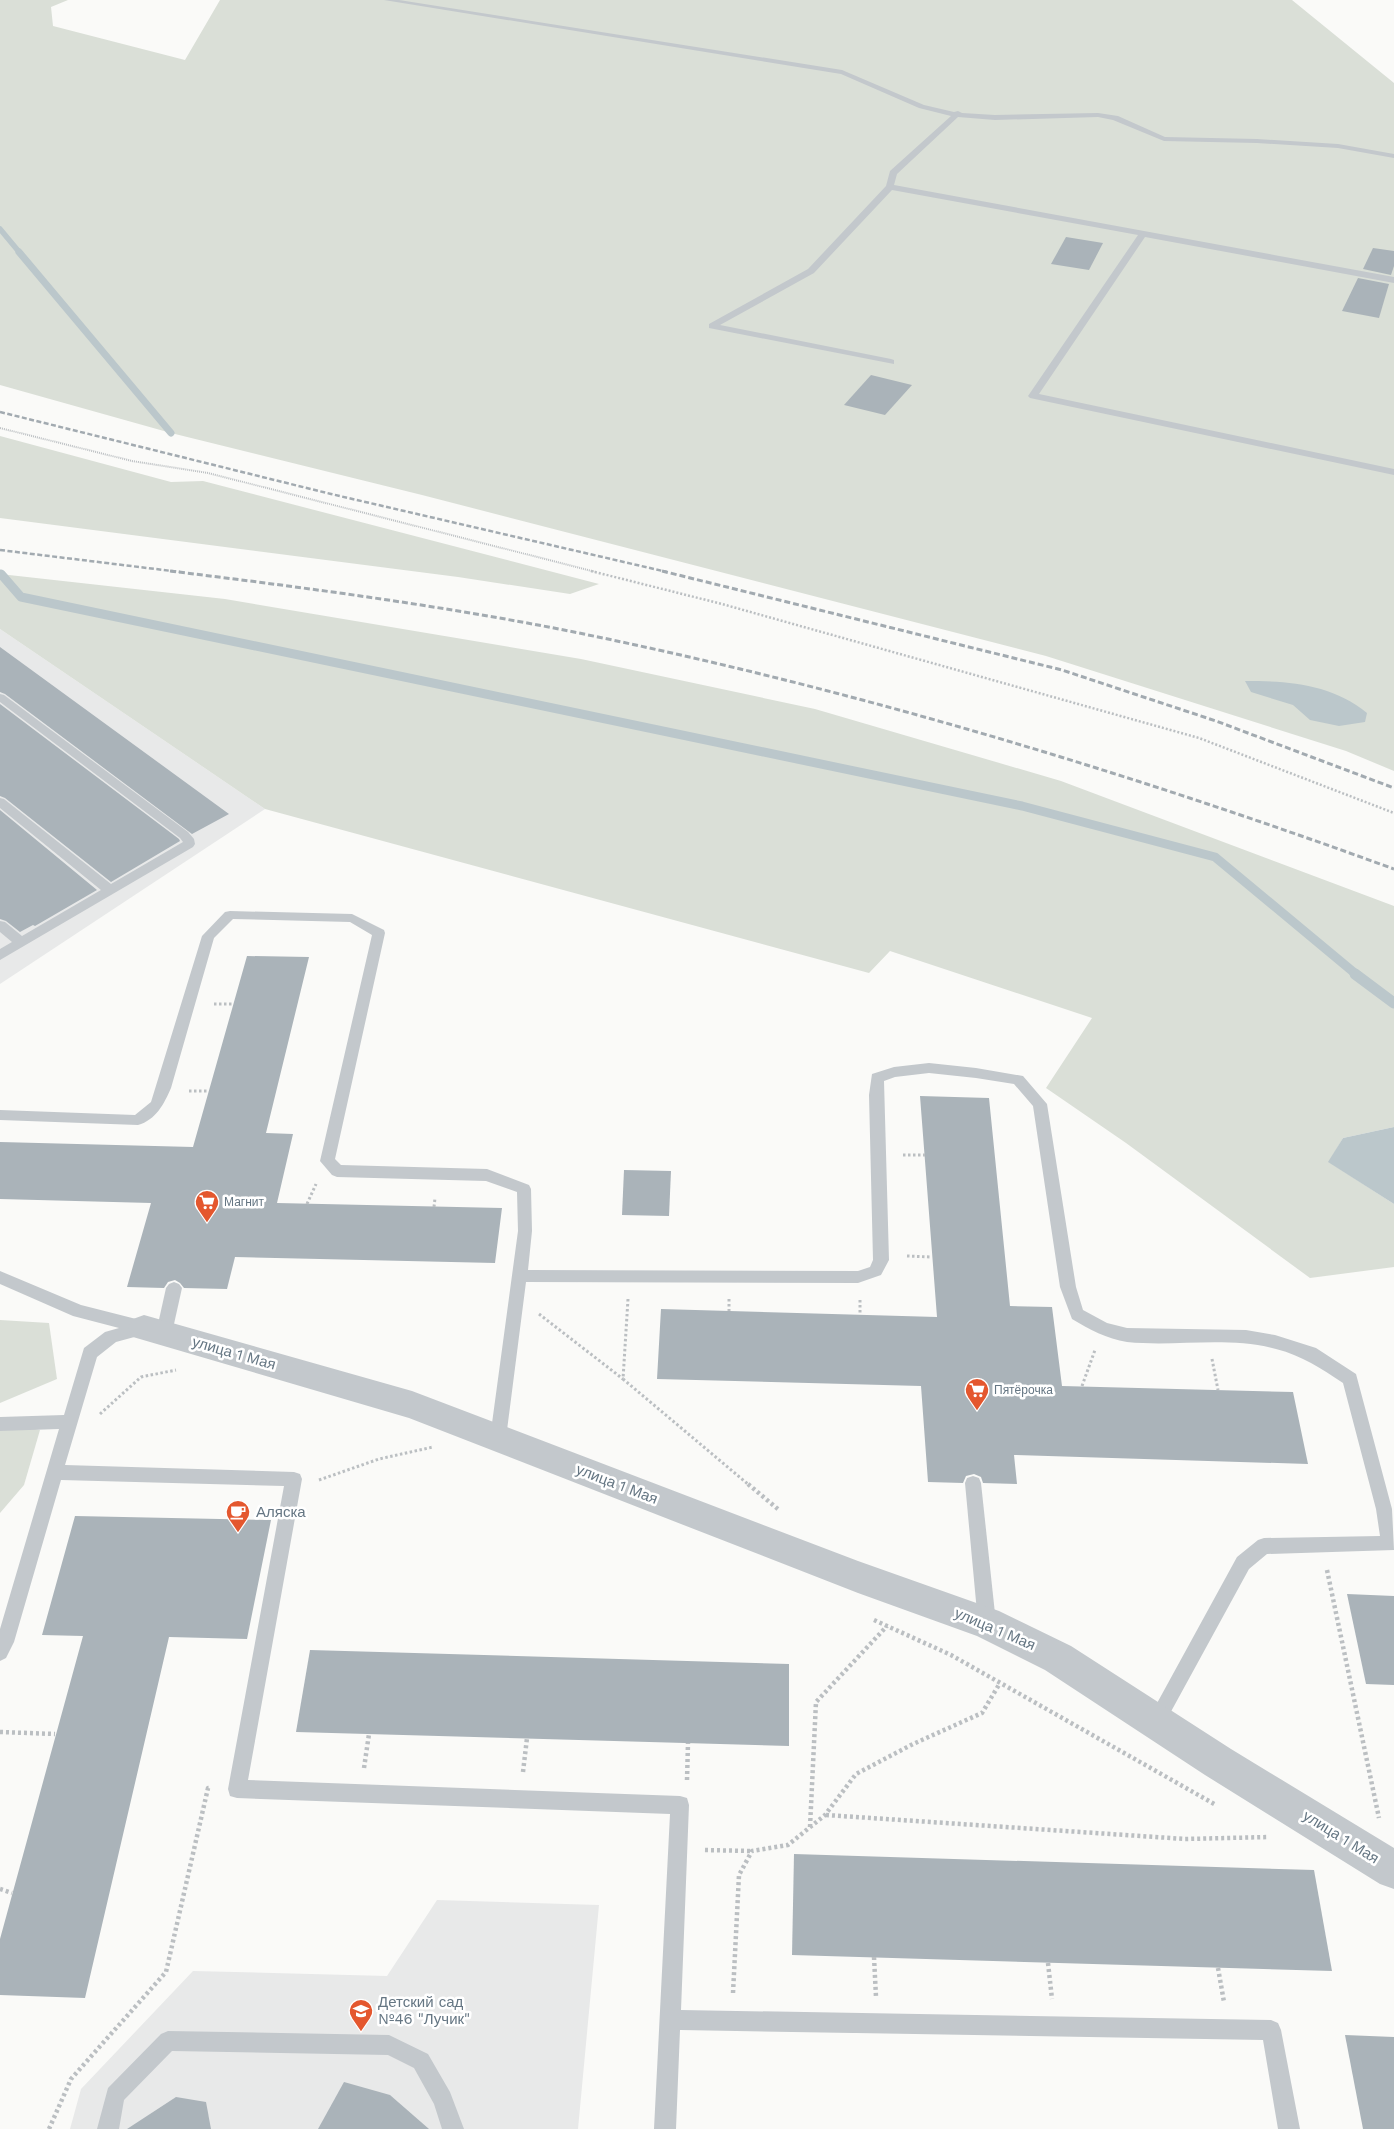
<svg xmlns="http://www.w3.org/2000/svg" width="1394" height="2129" viewBox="0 0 1394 2129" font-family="'Work Sans',sans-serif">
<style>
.built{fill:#e8e9e9}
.green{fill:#dadfd7}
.water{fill:#bbc7cb}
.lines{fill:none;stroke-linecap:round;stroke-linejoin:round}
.stream-far3{stroke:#bbc7cb;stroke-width:5.5}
.stream-far2{stroke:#bbc7cb;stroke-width:7}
.stream-far1{stroke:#bbc7cb;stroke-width:9}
.stream{stroke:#bbc7cb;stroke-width:11}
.building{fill:#aab3b9}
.path-far3{stroke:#bbbfc2;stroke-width:2;stroke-dasharray:1 1;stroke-linecap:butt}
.path-far2{stroke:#bbbfc2;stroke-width:2.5;stroke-dasharray:2 2;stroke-linecap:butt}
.path-far1{stroke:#bbbfc2;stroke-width:3;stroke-dasharray:2.5 2.5;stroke-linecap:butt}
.path{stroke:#bbbfc2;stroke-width:4.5;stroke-dasharray:3 3;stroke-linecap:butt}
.service{fill:#c3c8cc;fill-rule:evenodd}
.minor{fill:#c3c8cc;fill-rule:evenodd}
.rail-far1{stroke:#a2aab0;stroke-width:2.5;stroke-dasharray:5 2.5;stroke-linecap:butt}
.rail{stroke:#a2aab0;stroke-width:3;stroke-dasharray:6 3;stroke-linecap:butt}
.labels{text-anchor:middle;stroke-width:5;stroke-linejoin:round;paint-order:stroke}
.poi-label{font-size:12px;fill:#657683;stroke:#fff;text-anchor:start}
.near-street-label{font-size:15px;fill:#657683;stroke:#fff}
.near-poi-label{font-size:15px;fill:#657683;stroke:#fff;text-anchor:start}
</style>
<rect width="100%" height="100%" fill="#fafaf8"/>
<!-- built -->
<g class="built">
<path d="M0,629L265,809L0,984Z"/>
<path d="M437,1900L599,1905L578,2129H70L81,2089L193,1971L387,1976Z"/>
</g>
<!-- green -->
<g class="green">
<path d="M0,0H68L51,7L53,26L185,60L220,0H1292L1394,83V771L1346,751L1046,656L422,495L171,433L0,385Z"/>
<path d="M0,436L171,482L203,481L599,584L570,594L458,577L0,518Z"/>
<path d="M0,574L225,599L581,659L815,709L1061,781L1394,906V1127L1343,1138L1329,1162L1394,1204V1267L1310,1278L1126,1143L1046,1088L1092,1018L890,951L869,973L265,809L0,629Z"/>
<path d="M0,1320L49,1323L57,1379L0,1403Z"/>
<path d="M0,1422L40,1430L24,1485L0,1513Z"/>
</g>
<!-- water -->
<g class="water">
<path d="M1245,681C1288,681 1332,684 1367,713L1365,722L1339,726L1310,720L1293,705L1251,692Z"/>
<path d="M1394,1127V1204L1328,1162L1343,1138Z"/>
</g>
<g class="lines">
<!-- stream-far3 -->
<path class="stream-far3" d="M0,229L20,253"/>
<!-- stream-far2 -->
<path class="stream-far2" d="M19,252L171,433"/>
<!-- stream-far1 -->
<path class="stream-far1" d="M1,574L21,597L1022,806L1215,857L1357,975"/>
<!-- stream -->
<path class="stream" d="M1355,974L1394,1003"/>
</g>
<!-- building -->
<g class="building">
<path d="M1066,237L1103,243L1089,270L1051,264Z"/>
<path d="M1373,248L1394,251V266L1391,275L1363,269Z"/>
<path d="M1358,278L1389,284L1379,318L1342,311Z"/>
<path d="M871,375L912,385L885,415L844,405Z"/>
<path d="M0,647L229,814L192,834L5,694L0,692Z"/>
<path d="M0,704L179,839L180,841L111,882L5,798L0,796Z"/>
<path d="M0,810L97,890L35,926L33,925L20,932L6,921L0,919Z"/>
<path d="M247,956L309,957L266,1133L293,1134L277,1203L502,1208L495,1263L235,1257L227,1289L184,1288L180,1283L175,1280L168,1282L164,1288L127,1287L151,1203L0,1199V1142L193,1147Z"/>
<path d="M920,1096L989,1098L1010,1306L1052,1307L1062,1386L1293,1392L1308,1464L1014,1455L1017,1484L983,1483L981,1477L974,1474L966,1476L963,1483L928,1482L921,1386L657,1379L661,1309L937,1317Z"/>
<path d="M624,1170L671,1171L669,1216L622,1215Z"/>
<path d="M75,1516L271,1520L247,1639L169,1637L85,1998L0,1995V1939L83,1636L42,1635Z"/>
<path d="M1347,1594L1394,1596V1685L1366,1684Z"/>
<path d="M310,1650L789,1664V1746L296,1732Z"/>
<path d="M794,1854L1314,1870L1332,1971L792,1955Z"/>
<path d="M1345,2035L1394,2037V2129H1363Z"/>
<path d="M344,2082L390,2095L429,2129H318Z"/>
<path d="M176,2097L206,2102L211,2129H127Z"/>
</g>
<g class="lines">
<!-- path-far3 -->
<path class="path-far3" d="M0,428L132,461L208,473L596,572"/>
<!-- path-far2 -->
<path class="path-far2" d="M591,571L722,604L1199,738L1394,813"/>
<!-- path-far1 -->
<g class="path-far1">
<path d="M214,1004H233"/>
<path d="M189,1091H209"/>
<path d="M903,1155H925"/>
<path d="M307,1204L316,1184"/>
<path d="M434,1207L435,1198"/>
<path d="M907,1256L931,1257"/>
<path d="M628,1299L623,1379L749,1485"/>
<path d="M729,1299V1311"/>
<path d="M860,1300V1315"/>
<path d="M539,1314L623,1379"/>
<path d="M1212,1359L1218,1390"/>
<path d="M1082,1386L1095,1350"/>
<path d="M100,1414L141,1377L176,1370"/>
<path d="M319,1480L379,1459L433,1447"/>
</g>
<!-- path -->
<g class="path">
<path d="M748,1484L779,1510"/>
<path d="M1327,1570L1379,1818"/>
<path d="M874,1620L951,1655L1216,1805"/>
<path d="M0,1732L55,1734"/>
<path d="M364,1768L369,1734"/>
<path d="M523,1772L527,1738"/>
<path d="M687,1780L688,1743"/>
<path d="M826,1815L1185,1839L1269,1837"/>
<path d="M810,1827L816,1702L887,1626"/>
<path d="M705,1850L752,1851"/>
<path d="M0,1889L12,1893"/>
<path d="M874,1957L876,1997"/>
<path d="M1048,1963L1052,1999"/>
<path d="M1218,1968L1224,2002"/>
<path d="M733,1993L739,1875L752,1851L788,1845L825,1815L856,1774L913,1744L982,1713L1000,1683"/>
<path d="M49,2129L71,2079L166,1972L208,1788H211"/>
</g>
<!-- service -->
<g class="service">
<path d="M384,0H399L842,70L924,105L954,112L958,111L962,113L995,115L1098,113L1118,116L1165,137L1257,139L1338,144L1394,154V158L1338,148L1257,143L1164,141L1113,120L1098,117L995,120L958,117L897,174L894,185L1394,277V283L1145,237L1039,394L1394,469V475L1030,398L1028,396L1138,235L892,190L814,273L720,325L891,359L894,360V364L709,328V324L808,269L886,186L890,171L951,116L919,108L841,74Z"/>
<path d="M0,694L4,695L188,832L194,839L195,844L193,847L0,960V949L12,942L0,932V921L5,922L22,936L101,890L0,808V798L4,799L111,884L183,842L180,838L0,702Z"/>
<path d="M230,911L352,914L384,930L385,933L335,1159L341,1165L487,1169L529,1185L531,1189L532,1231L528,1270L858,1271L870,1267L873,1260L869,1095L872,1074L894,1067L929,1063L976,1068L1023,1076L1047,1104L1076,1287L1083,1310L1107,1323L1127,1328L1246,1330L1275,1335L1316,1348L1356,1374L1392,1509L1394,1550L1267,1554L1249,1569L1162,1728L1156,1731L1150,1728L1147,1722L1150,1716L1237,1557L1258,1540L1264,1538L1380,1536L1376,1509L1343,1383C1320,1368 1303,1356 1276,1349C1227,1336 1176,1347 1127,1342C1107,1339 1089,1329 1072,1319L1060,1287L1033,1106L1014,1084L976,1078L929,1073L895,1077L884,1081L889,1260L881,1275L858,1283L526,1282L506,1438L504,1443L498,1445L492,1443L490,1438L518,1231L517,1192L486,1181L337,1177L332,1175L320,1161L372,935L350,922L233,919L214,938L171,1088C164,1104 156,1120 138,1125L0,1120V1110L135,1115L151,1102L202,936L225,912Z"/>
<path d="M0,1271L81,1305L144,1321L149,1323L152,1328L149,1333L116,1342L97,1357L65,1465L294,1472L300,1474L302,1479L248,1780L680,1796L687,1798L689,1805L681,2010L1271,2020L1278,2023L1281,2030L1300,2129H1278L1263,2040L680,2030L676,2129H654L670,1814L237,1798L230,1796L228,1789L284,1486L61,1480L14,1642L6,1658L0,1661V1629L59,1429L0,1431V1417L64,1415L84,1348L105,1332L119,1328L73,1316L0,1284Z"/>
<path d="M174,1282L179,1284L182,1288L172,1333L170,1338L164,1340L158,1338L156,1333L166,1288L169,1284Z"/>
<path d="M973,1476L979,1478L981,1483L996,1623L993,1629L987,1631L981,1629L978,1623L965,1483L967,1478Z"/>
<path d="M168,2031L389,2035L428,2054L450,2092L464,2129H442L434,2104L414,2068L388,2055L172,2051L124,2100L119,2129H97L108,2088L161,2034Z"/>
</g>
<!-- minor -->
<path class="minor" d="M144,1315L412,1391L858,1561L999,1611L1071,1646L1231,1749L1394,1848V1889L1380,1884L1205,1775L1045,1670L977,1636L858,1593L409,1418L133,1337L128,1328L133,1319Z"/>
<!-- rail-far1 -->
<g class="rail-far1">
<path d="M0,412L331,494L667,572"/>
<path d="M0,550L180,572"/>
</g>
<!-- rail -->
<g class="rail">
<path d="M170,571C300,587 430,604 559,629C844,686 1122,770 1394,869"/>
<path d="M662,571L1062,670L1216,721L1394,788"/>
</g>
</g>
<!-- icons -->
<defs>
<g id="supermarket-pin" transform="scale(1.25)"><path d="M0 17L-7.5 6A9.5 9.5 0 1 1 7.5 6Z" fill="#e4572e" stroke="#fff"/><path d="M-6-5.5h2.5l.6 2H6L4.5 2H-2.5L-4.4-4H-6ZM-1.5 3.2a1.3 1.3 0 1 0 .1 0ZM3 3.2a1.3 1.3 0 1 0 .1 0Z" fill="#fff"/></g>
<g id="cafe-pin" transform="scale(1.25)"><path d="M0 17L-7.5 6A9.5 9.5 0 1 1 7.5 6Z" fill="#e4572e" stroke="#fff"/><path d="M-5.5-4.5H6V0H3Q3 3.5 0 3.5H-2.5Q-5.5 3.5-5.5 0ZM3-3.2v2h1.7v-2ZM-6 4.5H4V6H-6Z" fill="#fff"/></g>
<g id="school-pin" transform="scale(1.25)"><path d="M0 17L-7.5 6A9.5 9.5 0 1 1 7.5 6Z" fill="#e4572e" stroke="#fff"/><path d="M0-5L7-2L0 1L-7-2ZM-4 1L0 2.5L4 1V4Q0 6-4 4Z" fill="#fff"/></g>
</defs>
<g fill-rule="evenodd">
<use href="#supermarket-pin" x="207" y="1202"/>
<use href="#supermarket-pin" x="977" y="1390"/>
<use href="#cafe-pin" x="238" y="1512"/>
<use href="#school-pin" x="361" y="2011"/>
</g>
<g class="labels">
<!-- poi labels -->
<g class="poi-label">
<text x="224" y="1206">Магнит</text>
<text x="994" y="1394">Пятёрочка</text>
</g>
<!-- near-street labels -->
<g class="near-street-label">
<text transform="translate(234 1353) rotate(16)" y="5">улица 1 Мая</text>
<text transform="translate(617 1484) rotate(21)" y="5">улица 1 Мая</text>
<text transform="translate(995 1629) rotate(23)" y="5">улица 1 Мая</text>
<text transform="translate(1341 1837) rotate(32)" y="5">улица 1 Мая</text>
</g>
<!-- near-poi labels -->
<g class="near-poi-label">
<text x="256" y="1517">Аляска</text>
<text x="378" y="2007">Детский сад<tspan x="378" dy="17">№46 "Лучик"</tspan></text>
</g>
</g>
</svg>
